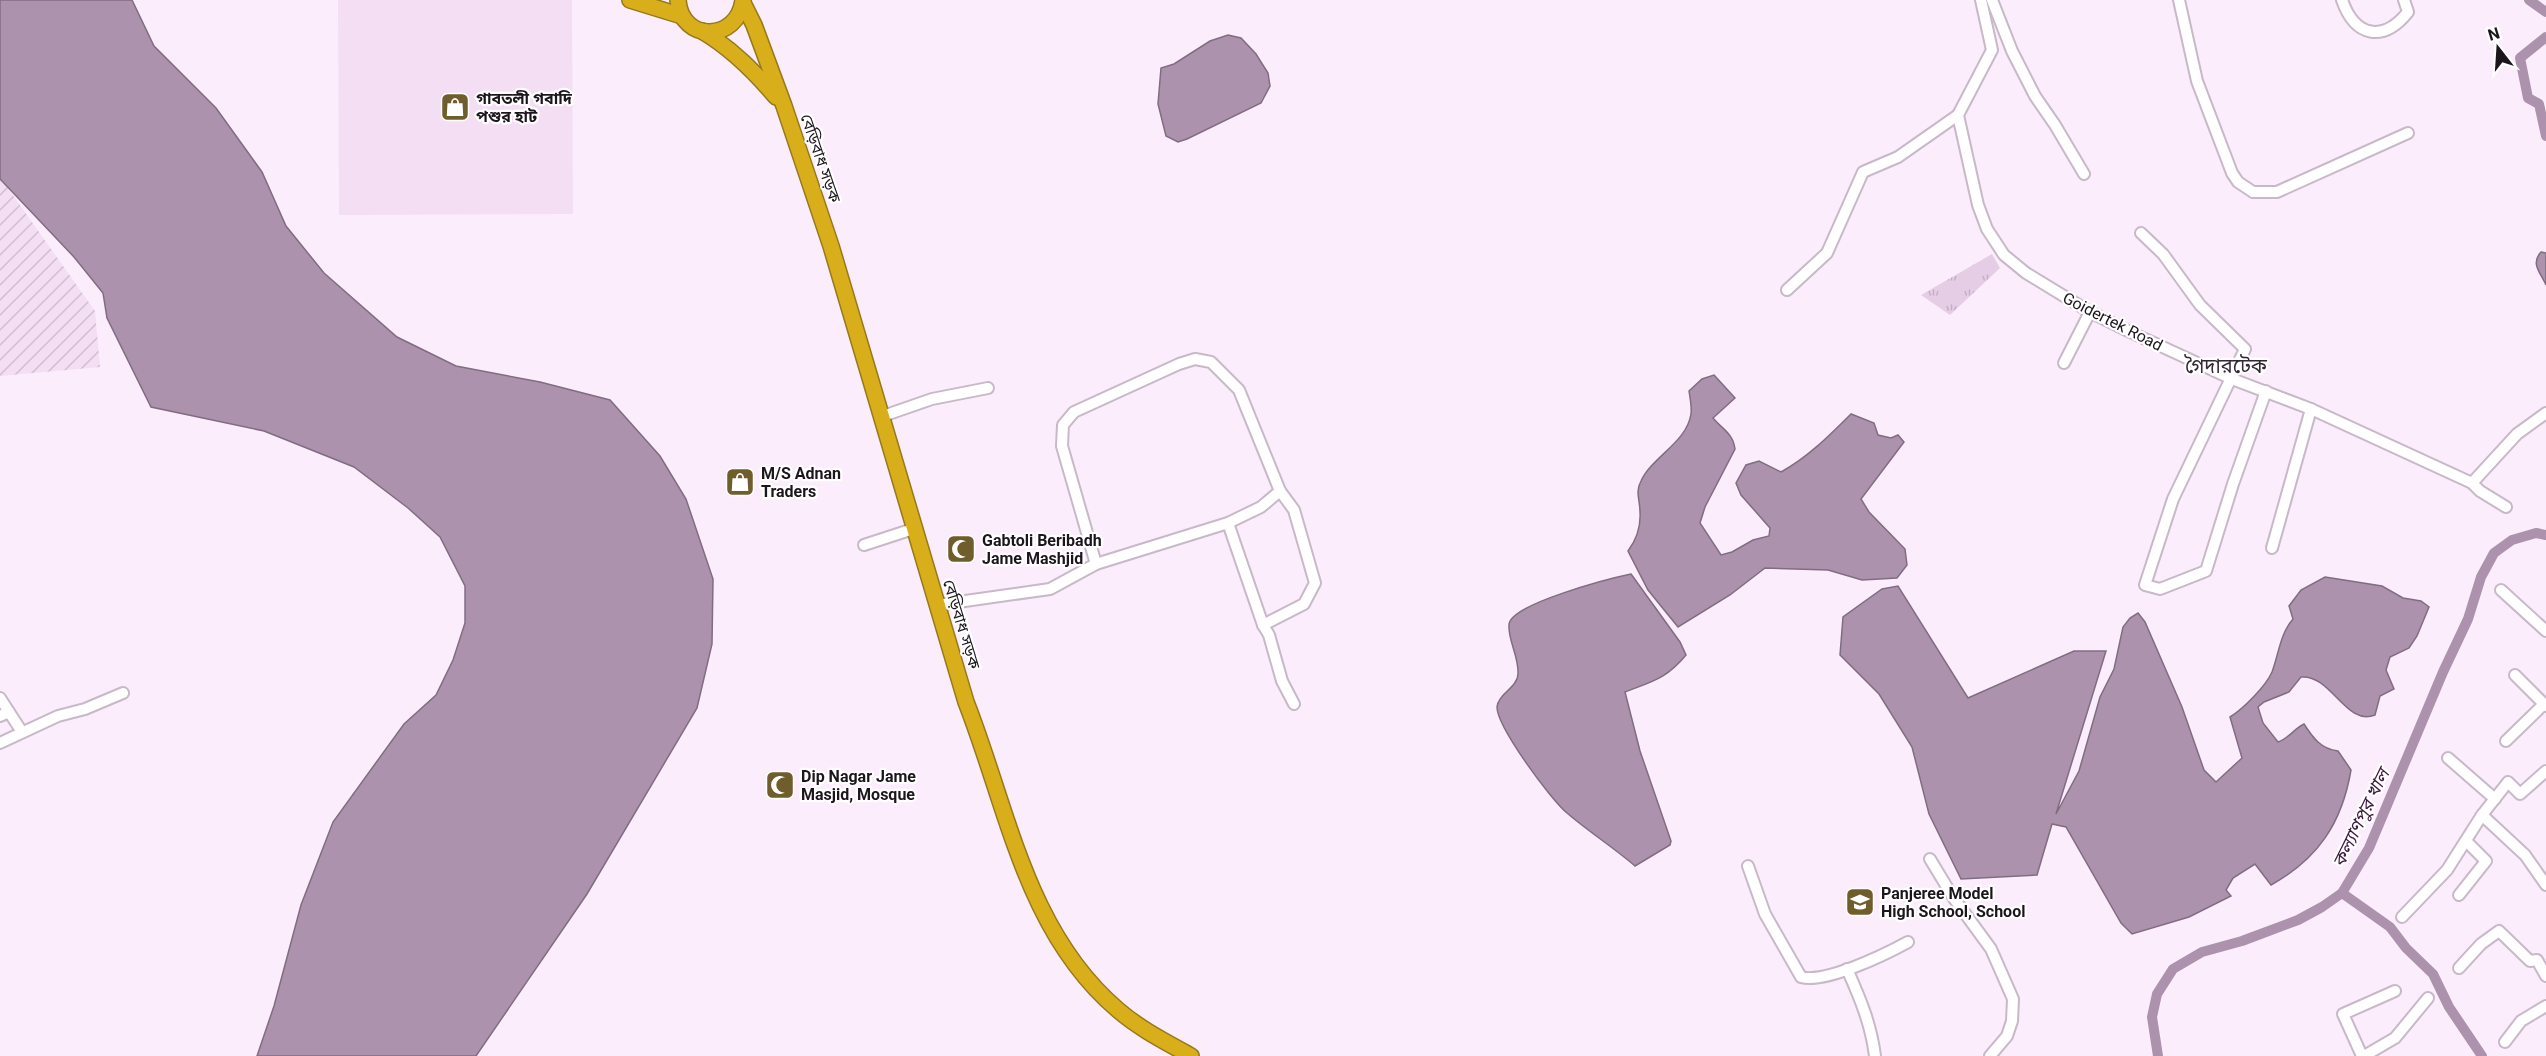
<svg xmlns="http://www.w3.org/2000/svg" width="2546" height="1056" viewBox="0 0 2546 1056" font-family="Roboto,'Noto Sans Bengali',sans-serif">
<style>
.built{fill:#f3def4}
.industrial{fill:url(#industrial-furrows)}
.grass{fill:url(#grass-tufts)}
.water{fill:#ac92ad;stroke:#816d82;stroke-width:1.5}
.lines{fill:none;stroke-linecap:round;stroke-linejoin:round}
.canal{stroke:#ac92ad;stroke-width:10}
.minor-casing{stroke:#c7b9c8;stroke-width:14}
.highway-casing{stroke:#96791b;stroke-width:18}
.minor{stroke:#fff;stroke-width:10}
.highway{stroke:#d8ae1b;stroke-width:15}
.labels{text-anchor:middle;stroke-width:4.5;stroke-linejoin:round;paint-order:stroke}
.poi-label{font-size:16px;font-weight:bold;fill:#1c161c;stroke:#fff;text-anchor:start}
.street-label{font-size:16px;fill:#1c161c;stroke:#fff}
.water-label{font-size:18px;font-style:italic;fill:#3b193e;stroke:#fff}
.quarter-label{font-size:20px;fill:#322732;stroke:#fff}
</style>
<defs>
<pattern id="industrial-furrows" width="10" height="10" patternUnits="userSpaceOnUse" patternTransform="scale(1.5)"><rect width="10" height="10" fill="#f3def4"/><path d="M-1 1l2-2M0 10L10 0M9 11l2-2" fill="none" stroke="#d0bed1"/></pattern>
<pattern id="grass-tufts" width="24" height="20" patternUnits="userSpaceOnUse" patternTransform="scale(1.5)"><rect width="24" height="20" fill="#e5cde6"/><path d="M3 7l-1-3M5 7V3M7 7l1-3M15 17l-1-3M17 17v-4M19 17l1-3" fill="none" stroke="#c4afc5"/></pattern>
</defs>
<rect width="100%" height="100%" fill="#fcedfd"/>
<!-- built -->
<path class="built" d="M338,0H572L573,214L339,215Z"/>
<!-- industrial -->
<path class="industrial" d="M0,177L95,311L100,367L0,376Z"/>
<!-- grass -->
<path class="grass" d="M1992,254L2000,268L1950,315L1921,295Z"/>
<!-- water -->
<g class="water">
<path d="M0,0H132L154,46L216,108L262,172L286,226L324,273L397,337L456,366L540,382L610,400L660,456L686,499L713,579L712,644L697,708L587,894L476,1056H257L274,1006L301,905L333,822L404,724L436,695L453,660L465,623V586L440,537L408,508L354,467L264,431L151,407L107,318L103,293L74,257L0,179Z"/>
<path d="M1228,35L1241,38L1256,54L1268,73L1270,86L1261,103L1187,139L1178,142L1166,136L1158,104L1161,68L1174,64L1210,41Z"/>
<path d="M2541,252L2546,253V285C2541,273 2530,264 2541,252Z"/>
<path d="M1714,375L1735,398L1713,418C1722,429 1733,433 1735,449L1705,507L1700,523L1721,555L1732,552L1753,540L1769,536L1770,528L1741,495L1736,483L1746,465L1759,461L1781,472C1808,457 1829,436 1851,414L1874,423L1878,435L1891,438L1898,435L1904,442L1861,499L1869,512L1905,549L1907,565L1897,578L1862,580L1828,570L1765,568L1730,595L1678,627L1648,590L1628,551C1637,539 1641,527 1640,512C1640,500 1635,492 1641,481C1652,457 1687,442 1691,414C1692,407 1690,398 1689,391L1702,379Z"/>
<path d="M1631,574L1680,642L1686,655C1666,679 1653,681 1625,692L1640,751L1671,841L1670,845L1635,866C1613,847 1589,832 1567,813C1551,800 1497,727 1497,707C1498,694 1518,687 1518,674C1519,656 1508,641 1509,625C1509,604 1612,578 1631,574Z"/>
<path d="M2325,577L2382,586L2403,598L2421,601L2429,607L2417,636L2409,648L2390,657L2386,670L2394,689L2380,696L2375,715C2346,727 2331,674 2301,677L2289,692L2264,702L2258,707L2263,723L2278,742C2288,739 2295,728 2304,724C2313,738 2321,749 2338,751L2351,770C2342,823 2318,859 2271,885L2255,864L2233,878L2226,890L2231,896L2189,917L2132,934L2121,923L2066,827L2052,824L2037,875L1961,879L1929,814L1912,747L1879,694L1840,655L1843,617L1882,589L1898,586L1968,698L2074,651H2106L2056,814L2079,771L2100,697L2114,669L2123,627L2130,618L2138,613L2145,622L2182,707L2204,770L2216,782L2242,758L2230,717C2243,709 2266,686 2272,672C2279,653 2280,634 2293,619L2289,606L2301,590Z"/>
</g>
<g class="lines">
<!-- canal -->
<g class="canal">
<path d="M2529,0L2546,12"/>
<path d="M2546,37L2520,58L2528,98L2539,104L2546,136"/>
<path d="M2342,893L2390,927L2406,948L2433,974L2449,1007L2482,1056"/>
<path d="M2158,1056L2152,1017L2157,994L2173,969L2202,952L2242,941L2298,920L2322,907L2342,893L2369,848L2443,672L2468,619L2481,577L2494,553L2512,540L2536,533L2546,535"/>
</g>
<!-- minor casing -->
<g class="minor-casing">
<g id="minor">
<path d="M1981,0L1992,50L1958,115L1978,205L1987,229L2004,255L2026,273L2090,312L2128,331L2232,379L2311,409L2472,483L2480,491L2506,507"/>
<path d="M1992,0L2012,51L2035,96L2055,125L2084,174"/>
<path d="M2179,0L2197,81L2232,173L2238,182L2253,192H2277L2408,133"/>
<path d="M2342,0C2355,37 2383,43 2408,12L2404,0"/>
<path d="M2141,233L2163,254L2200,305L2245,349L2173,499L2145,585L2160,589L2206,571L2233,484L2266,391"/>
<path d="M1787,290L1827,253L1863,172L1898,157L1958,115"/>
<path d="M2064,363L2090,312"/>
<path d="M883,416L932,399L988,388"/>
<path d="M2472,483L2517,434L2546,413"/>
<path d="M1228,523L1263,625L1269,635L1282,681L1294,704"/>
<path d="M864,545L913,529"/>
<path d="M2272,548L2311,409"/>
<path d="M1096,564L1062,446L1063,425L1074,412L1179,364L1195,359L1211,362L1239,390L1280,491L1294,510L1315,583L1304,604L1263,625"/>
<path d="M2501,590L2546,631"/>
<path d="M937,605L1050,589L1096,564L1228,523L1261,507L1280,491"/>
<path d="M2515,675L2546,706"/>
<path d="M0,698L9,712L0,716"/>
<path d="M9,712L22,732"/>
<path d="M2506,741L2544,704"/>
<path d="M0,743L58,716L85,709L123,693"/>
<path d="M2448,758L2495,799"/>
<path d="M2482,815L2508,782L2520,794L2546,771"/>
<path d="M1930,859L1953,897L1991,949L2013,999L2012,1021L2007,1036L1990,1056"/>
<path d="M1748,866L1765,914L1801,977C1825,984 1886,954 1908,942"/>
<path d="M2459,895L2486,861L2467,842"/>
<path d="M2402,917L2447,870L2482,815L2525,855L2546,885"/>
<path d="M2459,968L2481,944L2499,931L2530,961L2537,960L2546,976"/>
<path d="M1847,969C1860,998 1871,1024 1875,1056"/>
<path d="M2505,1042L2521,1021L2546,1006"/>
<path d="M2362,1056L2343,1014L2395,991"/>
<path d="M2364,1056L2395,1038L2428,998"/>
</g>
</g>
<!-- highway casing -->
<g class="highway-casing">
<g id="highway">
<path d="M630,0L682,16"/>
<path d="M678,0C681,43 738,42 743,0"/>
<path d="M743,3L754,25L784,106L831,246L966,702C1008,809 1026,932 1118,1010C1140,1029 1166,1042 1191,1056"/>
<path d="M702,31C731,48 755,72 776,97"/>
</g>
</g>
<!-- minor -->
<use href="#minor" class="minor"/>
<!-- highway -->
<use href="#highway" class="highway"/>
</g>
<!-- icons -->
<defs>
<g id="shop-square" transform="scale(1.5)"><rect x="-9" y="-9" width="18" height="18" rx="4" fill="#6f5d2b" stroke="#fff"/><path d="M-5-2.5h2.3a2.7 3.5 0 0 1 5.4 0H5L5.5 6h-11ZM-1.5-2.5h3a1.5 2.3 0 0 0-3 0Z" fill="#fff"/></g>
<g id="mosque-square" transform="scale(1.5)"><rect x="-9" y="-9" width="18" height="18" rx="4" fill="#6f5d2b" stroke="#fff"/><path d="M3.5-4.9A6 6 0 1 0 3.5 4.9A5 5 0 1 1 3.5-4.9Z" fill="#fff"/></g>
<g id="school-square" transform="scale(1.5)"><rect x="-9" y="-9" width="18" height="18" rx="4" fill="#6f5d2b" stroke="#fff"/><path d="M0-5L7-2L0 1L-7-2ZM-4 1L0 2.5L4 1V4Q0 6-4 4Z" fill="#fff"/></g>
</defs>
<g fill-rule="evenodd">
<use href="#shop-square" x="455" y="107"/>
<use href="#shop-square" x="740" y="482"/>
<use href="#mosque-square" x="961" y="549"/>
<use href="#mosque-square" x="780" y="785"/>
<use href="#school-square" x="1860" y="902"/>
</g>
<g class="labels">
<!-- poi labels -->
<g class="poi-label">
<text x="476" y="104">গাবতলী গবাদি<tspan x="476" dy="18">পশুর হাট</tspan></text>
<text x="761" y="479">M/S Adnan<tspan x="761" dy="18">Traders</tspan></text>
<text x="982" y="546">Gabtoli Beribadh<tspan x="982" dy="18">Jame Mashjid</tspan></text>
<text x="801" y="782">Dip Nagar Jame<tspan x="801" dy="18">Masjid, Mosque</tspan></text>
<text x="1881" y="899">Panjeree Model<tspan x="1881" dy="18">High School, School</tspan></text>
</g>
<!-- street labels -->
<g class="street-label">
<text transform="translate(821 158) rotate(71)" y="6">বেড়িবাধ সড়ক</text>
<text transform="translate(2113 321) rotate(27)" y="6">Goidertek Road</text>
<text transform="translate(962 624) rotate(73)" y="6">বেড়িবাধ সড়ক</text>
</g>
<!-- water labels -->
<g class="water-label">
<text transform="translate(2361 818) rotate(-64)" y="6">কল্যাণপুর খাল</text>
</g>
<!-- quarter labels -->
<g class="quarter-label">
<text x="2226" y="373">গৈদারটেক</text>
</g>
</g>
<!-- north arrow -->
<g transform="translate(2498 48) rotate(343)" stroke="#ffffff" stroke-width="4.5" paint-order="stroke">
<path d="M0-4.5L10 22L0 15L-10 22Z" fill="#1c161c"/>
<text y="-9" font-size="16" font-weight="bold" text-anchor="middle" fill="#1c161c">N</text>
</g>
</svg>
